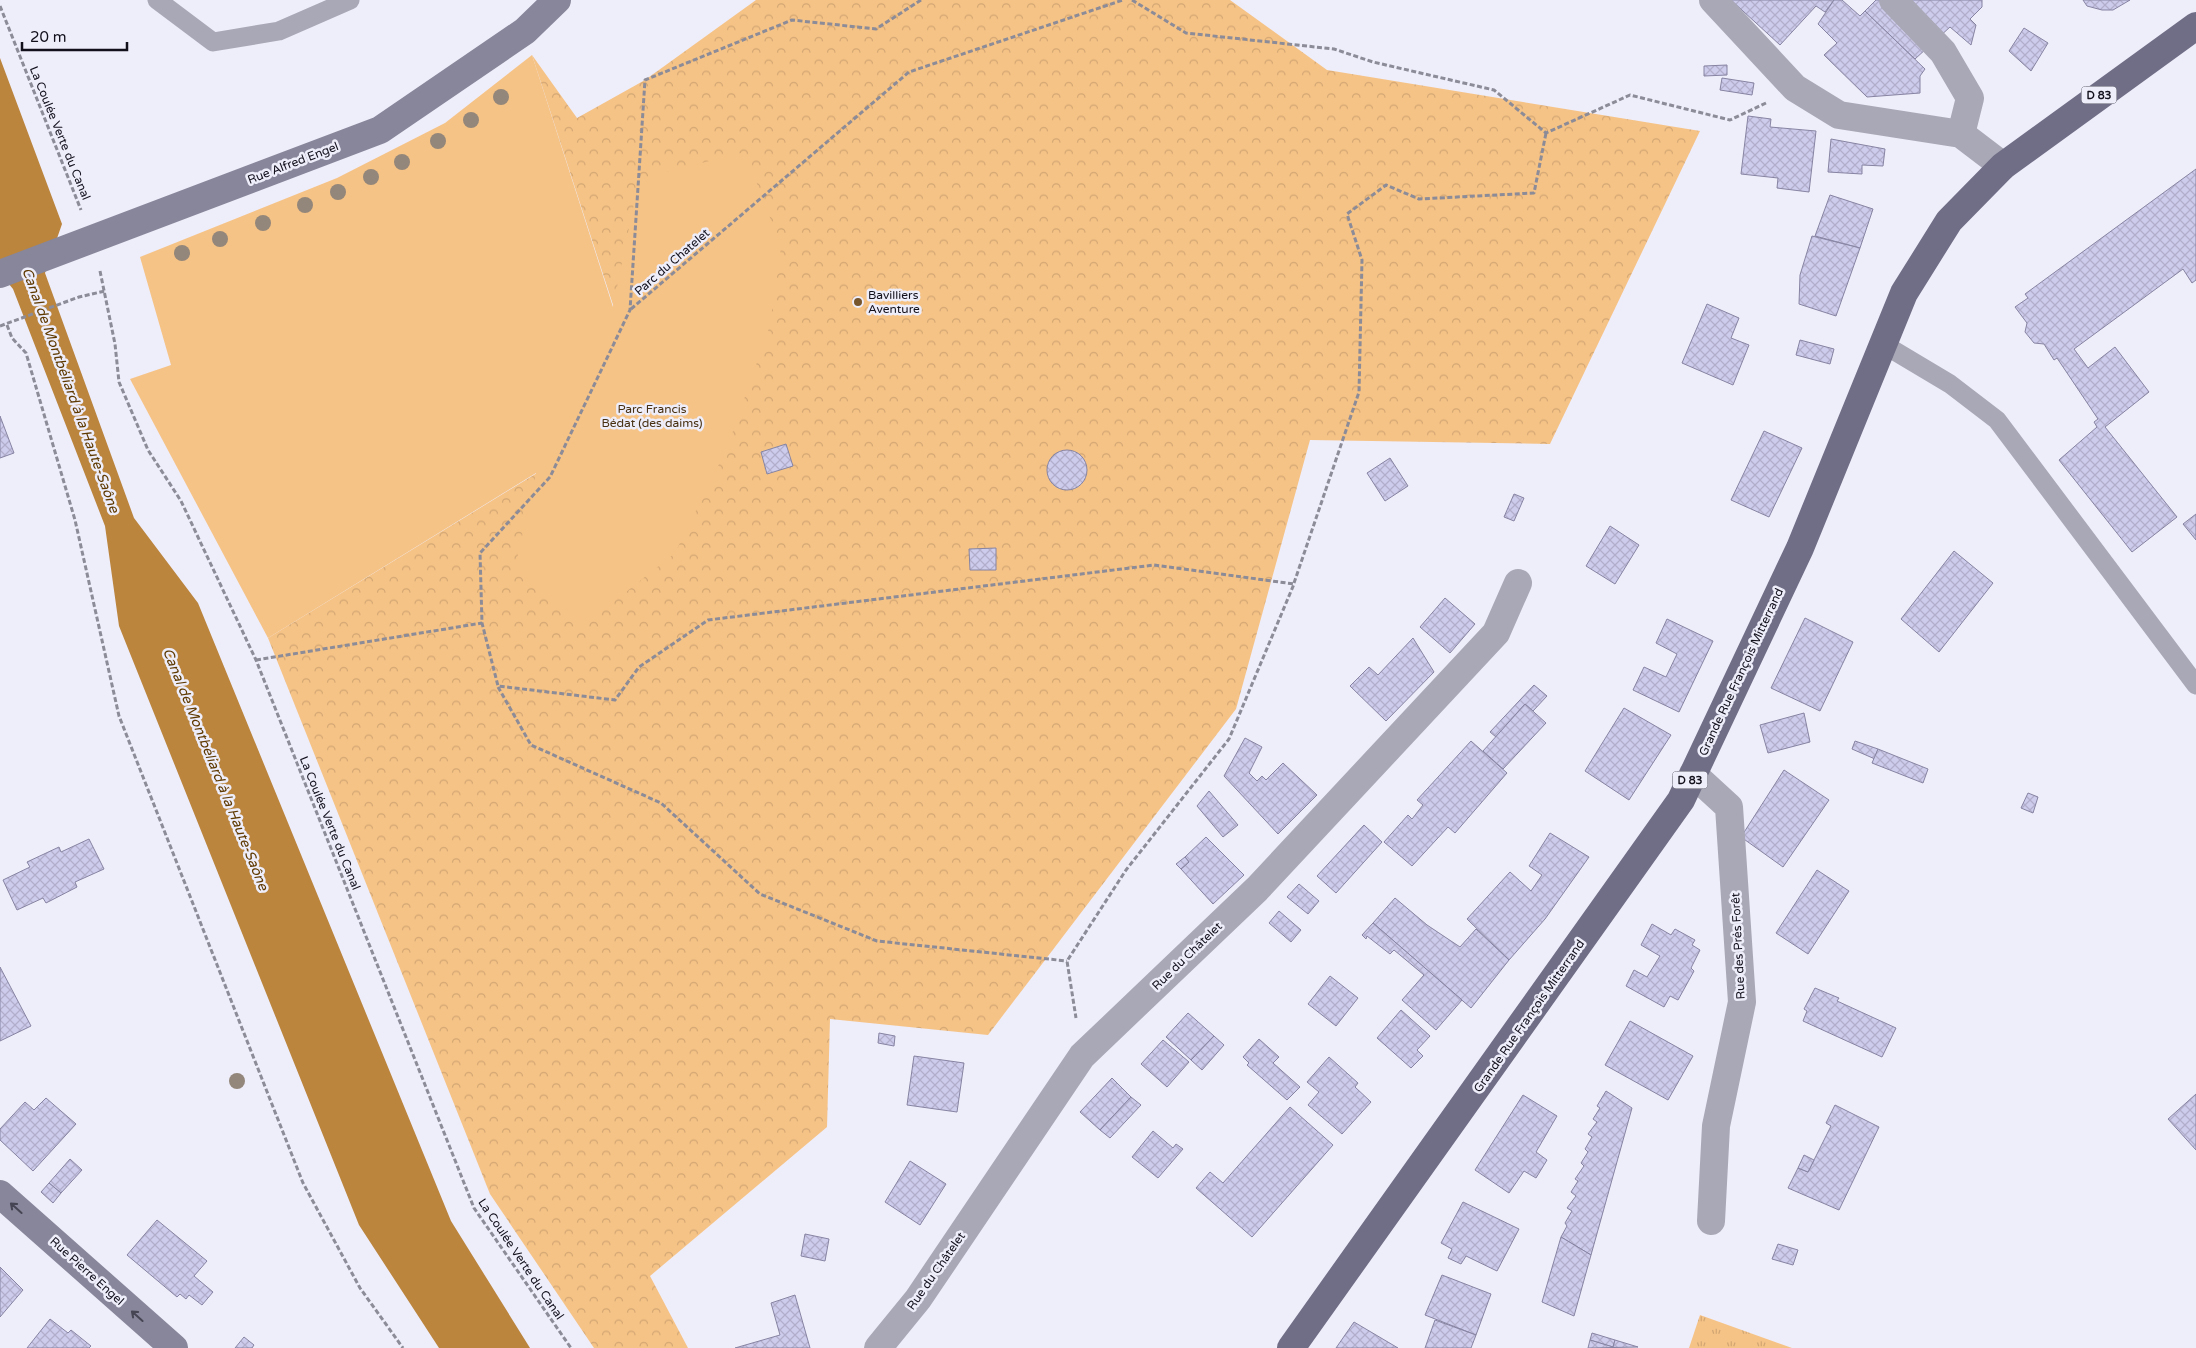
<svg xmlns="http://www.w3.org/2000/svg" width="2196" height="1348" viewBox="0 0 2196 1348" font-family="'Varela Round',sans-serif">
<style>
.grass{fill:url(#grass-tufts)}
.forest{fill:url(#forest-crowns)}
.park{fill:#f6c386}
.water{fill:#bb853e}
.building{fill:url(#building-cross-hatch);stroke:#8684a2}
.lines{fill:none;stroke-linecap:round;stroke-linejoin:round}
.path{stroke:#8c8b98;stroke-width:3;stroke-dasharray:5 2.5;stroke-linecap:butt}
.lane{stroke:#a9a8b6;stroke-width:19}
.street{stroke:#a9a8b6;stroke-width:28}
.secondary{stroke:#87869a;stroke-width:28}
.primary{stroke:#6f6e86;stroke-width:28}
.tree{fill:#93867a}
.oneway{stroke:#464554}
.poi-dot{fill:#77562d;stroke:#eeedfa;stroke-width:2}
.labels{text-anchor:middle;stroke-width:5;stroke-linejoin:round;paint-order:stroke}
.shield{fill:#eeedfa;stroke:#53525e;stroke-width:1}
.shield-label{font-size:11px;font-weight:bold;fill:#11101b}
.street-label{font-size:12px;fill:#11101b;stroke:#eeedfa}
.poi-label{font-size:12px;fill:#11101b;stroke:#eeedfa;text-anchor:start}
.park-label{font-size:12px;fill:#483112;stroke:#eeedfa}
.water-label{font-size:14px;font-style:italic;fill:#5e3900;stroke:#eeedfa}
</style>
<defs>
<pattern id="grass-tufts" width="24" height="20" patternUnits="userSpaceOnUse" patternTransform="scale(1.25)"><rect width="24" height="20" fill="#f6c386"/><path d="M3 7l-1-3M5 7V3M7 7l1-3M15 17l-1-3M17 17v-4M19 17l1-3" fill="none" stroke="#d2a673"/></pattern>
<pattern id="forest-crowns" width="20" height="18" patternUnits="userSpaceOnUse" patternTransform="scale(1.25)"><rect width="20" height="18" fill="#f6c386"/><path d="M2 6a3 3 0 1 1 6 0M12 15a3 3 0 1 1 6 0" fill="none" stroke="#d2a673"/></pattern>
<pattern id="building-cross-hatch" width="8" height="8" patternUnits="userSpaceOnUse" patternTransform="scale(1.25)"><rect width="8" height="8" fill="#ceccec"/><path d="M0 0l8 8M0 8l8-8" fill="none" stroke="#b0aeca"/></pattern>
</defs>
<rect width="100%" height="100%" fill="#eeedfa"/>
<!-- grass -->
<path class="grass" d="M1700,1315L1792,1348H1689Z"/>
<!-- forest -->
<path class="forest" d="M756,0H1230L1327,70L1700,131L1550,444L1310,440L1236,709L988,1035L830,1019L827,1127L650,1276L688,1348H594L490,1194L268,638L537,473L614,308L532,55L577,118L645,80Z"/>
<!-- park -->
<path class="park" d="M532,55L613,307L639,179L745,152L781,247L770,325L727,448L675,553L587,623L515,568L536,473L268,638L130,379L171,365L140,257L337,178L445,123Z"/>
<!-- water -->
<path class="water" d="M0,58L62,224L45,273L134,518L198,603L451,1221L530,1348H439L359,1225L119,626L105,526L13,289L0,273Z"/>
<!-- building -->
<g class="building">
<path d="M1731,0H1834L1825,12L1816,6L1780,45Z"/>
<path d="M1834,0H1842L1860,16L1865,11L1925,69L1920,76V93L1867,97L1824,55L1837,43L1818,24Z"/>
<path d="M1876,0H1982V7L1970,19L1976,25L1971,45L1950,27L1915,59L1865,11Z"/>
<path d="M2083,0H2130L2113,10H2102L2087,6Z"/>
<path d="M2024,28L2048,43L2031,71L2009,51Z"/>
<path d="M1727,65V75L1704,76V66Z"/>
<path d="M1722,78L1754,83L1752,95L1720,90Z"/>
<path d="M1748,116L1771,119L1770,127L1816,131L1809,192L1777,188L1778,178L1741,174Z"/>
<path d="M1831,139L1885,149L1883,166L1862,165V174L1828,172Z"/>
<path d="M2196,169V280L2192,283L2183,269L2074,349L2088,368L2115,347L2149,392L2105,427L2177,517L2132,552L2059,460L2097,427L2094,422L2098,419L2057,358L2054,360L2044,344L2034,343L2025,332L2027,323L2015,307L2028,298L2025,294Z"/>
<path d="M1830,195L1873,209L1860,248L1815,236Z"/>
<path d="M1812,236L1860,248L1836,316L1799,304L1800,275Z"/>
<path d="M1707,304L1739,318L1731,338L1749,345L1733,385L1682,363Z"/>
<path d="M1800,340L1834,349L1830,364L1796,355Z"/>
<path d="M0,416L14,453L0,458Z"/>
<path d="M1764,431L1802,448L1769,517L1731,500Z"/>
<path d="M786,444L793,466L767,474L761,452Z"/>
<circle cx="1067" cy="470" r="20"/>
<path d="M1390,458L1408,486L1385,501L1367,473Z"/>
<path d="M1514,494L1524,498L1514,521L1504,517Z"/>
<path d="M2196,514V540L2183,524Z"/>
<path d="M1610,526L1639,545L1615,584L1586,566Z"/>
<path d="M996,548V570H970L969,549Z"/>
<path d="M1954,551L1993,583L1939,652L1901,619Z"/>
<path d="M1445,598L1475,624L1450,653L1420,627Z"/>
<path d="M1805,618L1853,642L1820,711L1771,688Z"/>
<path d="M1667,619L1713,641L1679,712L1633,690L1644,667L1666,677L1677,654L1656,643Z"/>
<path d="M1413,638L1434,672L1386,721L1350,686L1369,667L1378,675Z"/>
<path d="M1534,685L1547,696L1533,711L1525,704L1496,737L1490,732Z"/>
<path d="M1525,704L1546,723L1503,769L1483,751Z"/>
<path d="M1624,708L1671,735L1629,800L1585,771Z"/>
<path d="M1804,713L1810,742L1768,753L1760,725Z"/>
<path d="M1245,738L1262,747L1249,773L1257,781L1262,776L1266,780L1283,763L1317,795L1278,834L1224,776Z"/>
<path d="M1471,741L1507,773L1455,833L1448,827L1412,866L1384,842L1408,815L1412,819L1423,805L1417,800Z"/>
<path d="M1855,741L1878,749L1875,759L1852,749Z"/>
<path d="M1878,749L1928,769L1923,783L1872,763Z"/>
<path d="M1784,770L1829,800L1783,867L1741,837Z"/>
<path d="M1209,791L1238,825L1223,837L1197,806Z"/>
<path d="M2028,793L2038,797L2033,813L2021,808Z"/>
<path d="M1364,825L1382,842L1336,893L1317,876Z"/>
<path d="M1550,833L1589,857L1545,919L1509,960L1467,919L1510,872L1531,891L1542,875L1529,866Z"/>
<path d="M1206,837L1244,875L1213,904L1181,869L1189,862L1185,857Z"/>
<path d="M89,839L104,869L75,882L77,887L46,903L43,898L17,910L3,880L30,867L27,862L59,847L61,852Z"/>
<path d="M1185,857L1189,862L1181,869L1176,864Z"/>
<path d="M1817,870L1849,891L1808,954L1776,933Z"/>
<path d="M1299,884L1319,901L1308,914L1287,897Z"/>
<path d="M1395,898L1427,925L1460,947L1476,929L1509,960L1471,1008L1373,923Z"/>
<path d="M1279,911L1301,930L1291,942L1269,923Z"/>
<path d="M1373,923L1462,1000L1436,1030L1402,1000L1424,975L1394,950L1390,954L1367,936L1366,939L1362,935Z"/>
<path d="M1652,924L1671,935L1675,929L1695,940L1692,945L1700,950L1691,968L1694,971L1678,1000L1670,996L1664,1007L1626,986L1634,970L1647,977L1660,956L1641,945Z"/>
<path d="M0,967L31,1026L0,1041Z"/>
<path d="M1330,976L1358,998L1336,1026L1308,1004Z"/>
<path d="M1815,988L1839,998L1837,1001L1896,1028L1882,1057L1803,1021L1807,1011L1804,1009Z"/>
<path d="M1401,1010L1430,1036L1417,1050L1423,1056L1411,1068L1377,1038Z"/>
<path d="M1188,1013L1214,1036L1191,1060L1166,1037Z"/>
<path d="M1630,1021L1693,1056L1668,1100L1605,1065Z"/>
<path d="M879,1033L895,1036L894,1046L878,1043Z"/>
<path d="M1214,1036L1224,1045L1202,1070L1191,1060Z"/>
<path d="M1259,1039L1279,1057L1273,1063L1300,1087L1287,1100L1247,1065L1249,1063L1243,1057Z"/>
<path d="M1163,1040L1189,1062L1167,1087L1141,1064Z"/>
<path d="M914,1056L964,1063L957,1112L907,1105Z"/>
<path d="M1329,1057L1358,1083L1355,1087L1371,1102L1342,1134L1308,1105L1319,1092L1307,1082Z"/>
<path d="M1112,1078L1131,1097L1100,1130L1080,1112Z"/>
<path d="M1606,1091L1632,1108L1591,1255L1561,1237L1567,1226L1565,1223L1572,1211L1567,1208L1576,1196L1571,1192L1578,1181L1575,1179L1584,1166L1581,1163L1588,1152L1585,1149L1592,1137L1588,1134L1597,1122L1593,1119L1600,1108L1597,1106Z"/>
<path d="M2196,1094V1150L2168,1119Z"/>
<path d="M1523,1095L1557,1116L1536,1152L1547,1160L1536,1178L1524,1171L1509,1193L1475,1170Z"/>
<path d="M1131,1097L1141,1105L1110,1138L1100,1130Z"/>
<path d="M46,1098L76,1124L33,1171L0,1140V1129L25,1102L34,1110Z"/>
<path d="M1835,1105L1879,1127L1839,1210L1788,1188L1798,1168L1808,1172L1831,1126L1826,1123Z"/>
<path d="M1290,1107L1333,1145L1252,1237L1196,1188L1210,1172L1223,1183Z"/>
<path d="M1153,1131L1173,1148L1176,1144L1183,1149L1158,1178L1132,1157Z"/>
<path d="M1804,1155L1814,1160L1808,1172L1798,1168Z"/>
<path d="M70,1159L82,1170L61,1193L49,1183Z"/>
<path d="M910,1161L946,1184L920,1225L885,1202Z"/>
<path d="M49,1183L61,1193L53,1203L41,1192Z"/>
<path d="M1463,1202L1519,1229L1497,1271L1466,1256L1461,1264L1448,1258L1452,1249L1441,1243Z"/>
<path d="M157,1220L207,1261L194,1276L213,1292L202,1305L189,1295L186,1299L180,1294L177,1297L127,1255Z"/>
<path d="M805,1234L829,1239L825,1261L801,1256Z"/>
<path d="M1561,1237L1591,1255L1574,1316L1542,1302Z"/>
<path d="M1778,1244L1798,1250L1793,1265L1772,1259Z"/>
<path d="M0,1267L23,1290L0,1317Z"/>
<path d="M1442,1275L1491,1294L1476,1335L1425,1315Z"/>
<path d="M795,1295L810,1348H735L780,1335L771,1303Z"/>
<path d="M50,1319L68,1333L71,1330L91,1346L89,1348H27Z"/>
<path d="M1435,1320L1476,1335L1471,1348H1425Z"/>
<path d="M1354,1322L1398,1348H1336Z"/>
<path d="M1592,1333L1615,1340L1613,1347L1590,1340Z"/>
<path d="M244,1337L254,1345L252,1348H235Z"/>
<path d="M1590,1340L1613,1347L1615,1340L1638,1347L1588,1348Z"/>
</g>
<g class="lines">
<!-- path -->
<g class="path">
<path d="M921,0L876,29L792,20L645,80L630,310L550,477L480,553L482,623L498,686L615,700L639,667L708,620L1154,565L1294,584L1229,739L1126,870L1067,961L1076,1018"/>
<path d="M1132,0L1186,33L1334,49L1373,62L1494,90L1546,133L1630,95L1730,120L1766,103"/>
<path d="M0,6L81,210"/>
<path d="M100,271L115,344L119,382L148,450L181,501L256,660L474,1208L571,1348"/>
<path d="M631,309L909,72L1123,0"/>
<path d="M7,325L12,338L26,353L75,520L119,716L303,1183L360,1288L403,1348"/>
<path d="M0,326L79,297L105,291"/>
<path d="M1294,583L1359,392L1362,260L1347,214L1386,185L1419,199L1534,193L1546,133"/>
<path d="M256,660L482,623"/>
<path d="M498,687L531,745L661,803L760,894L877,941L1067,961"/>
</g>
<!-- lane -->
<g class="lane">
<path d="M157,0L213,42L279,31L350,0"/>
<path d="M1883,344L1950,384L1997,420L2196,685"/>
</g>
<!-- street -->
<g class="street">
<path d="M1713,0L1795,88L1839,115L1961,134L2003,166"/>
<path d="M1893,0L1943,52L1970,98L1961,134"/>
<path d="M1693,774L1729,807L1742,1002L1716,1126L1711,1221"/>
<path d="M878,1348L918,1299L1082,1056L1257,889L1496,633L1518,583"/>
</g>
<!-- secondary -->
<g class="secondary">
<path d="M0,274L380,130L525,31L557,0"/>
<path d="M0,1194L174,1348"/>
</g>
<!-- primary -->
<path class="primary" d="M1291,1348L1681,800L1800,548L1904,293L1949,221L2003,166L2196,26"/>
</g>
<!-- trees -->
<g class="tree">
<circle cx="501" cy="97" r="8"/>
<circle cx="471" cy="120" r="8"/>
<circle cx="438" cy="141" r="8"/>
<circle cx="402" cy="162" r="8"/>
<circle cx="371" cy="177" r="8"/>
<circle cx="338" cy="192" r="8"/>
<circle cx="305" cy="205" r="8"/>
<circle cx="263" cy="223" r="8"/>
<circle cx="220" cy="239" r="8"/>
<circle cx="182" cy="253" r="8"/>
<circle cx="237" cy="1081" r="8"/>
</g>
<!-- one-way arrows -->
<defs><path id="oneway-shaft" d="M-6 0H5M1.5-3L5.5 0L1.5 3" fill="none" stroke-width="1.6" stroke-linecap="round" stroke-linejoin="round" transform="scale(1.25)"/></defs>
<g class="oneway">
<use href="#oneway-shaft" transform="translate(16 1208) rotate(-138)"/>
<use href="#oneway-shaft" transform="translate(137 1316) rotate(-138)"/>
</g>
<!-- markers -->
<circle class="poi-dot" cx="858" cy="302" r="5"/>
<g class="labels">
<!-- shield labels -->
<g class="shield">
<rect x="2081.5" y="86.5" width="35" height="17" rx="4"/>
<rect x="1672.5" y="771.5" width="35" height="17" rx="4"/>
</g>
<g class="shield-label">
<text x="2099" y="99">D 83</text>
<text x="1690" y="784">D 83</text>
</g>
<!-- street labels -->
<g class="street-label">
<text transform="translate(60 133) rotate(68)" y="4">La Coulée Verte du Canal</text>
<text transform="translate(293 163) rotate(-21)" y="4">Rue Alfred Engel</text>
<text transform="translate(672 262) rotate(-41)" y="4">Parc du Chatelet</text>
<text transform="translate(1741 672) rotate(-65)" y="4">Grande Rue François Mitterrand</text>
<text transform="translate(330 823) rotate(68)" y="4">La Coulée Verte du Canal</text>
<text transform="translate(1738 946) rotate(-93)" y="4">Rue des Prés Forêt</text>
<text transform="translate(1187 956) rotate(-44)" y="4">Rue du Châtelet</text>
<text transform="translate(1529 1016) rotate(-55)" y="4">Grande Rue François Mitterrand</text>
<text transform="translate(521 1259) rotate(56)" y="4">La Coulée Verte du Canal</text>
<text transform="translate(87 1271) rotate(42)" y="4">Rue Pierre Engel</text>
<text transform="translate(936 1271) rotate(-55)" y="4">Rue du Châtelet</text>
</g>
<!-- poi labels -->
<g class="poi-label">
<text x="868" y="299">Bavilliers<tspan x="868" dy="14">Aventure</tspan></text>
</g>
<!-- park labels -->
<g class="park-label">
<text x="652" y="413">Parc Francis<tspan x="652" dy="14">Bédat (des daims)</tspan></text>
</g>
<!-- water labels -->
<g class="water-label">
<text transform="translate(71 390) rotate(70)" y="5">Canal de Montbéliard à la Haute-Saône</text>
<text transform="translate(216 769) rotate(68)" y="5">Canal de Montbéliard à la Haute-Saône</text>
</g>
</g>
<!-- scale -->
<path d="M22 42v8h105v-8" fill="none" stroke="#11101b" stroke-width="2.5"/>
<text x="30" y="42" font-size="15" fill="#11101b" stroke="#eeedfa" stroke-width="4" paint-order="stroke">20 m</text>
</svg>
